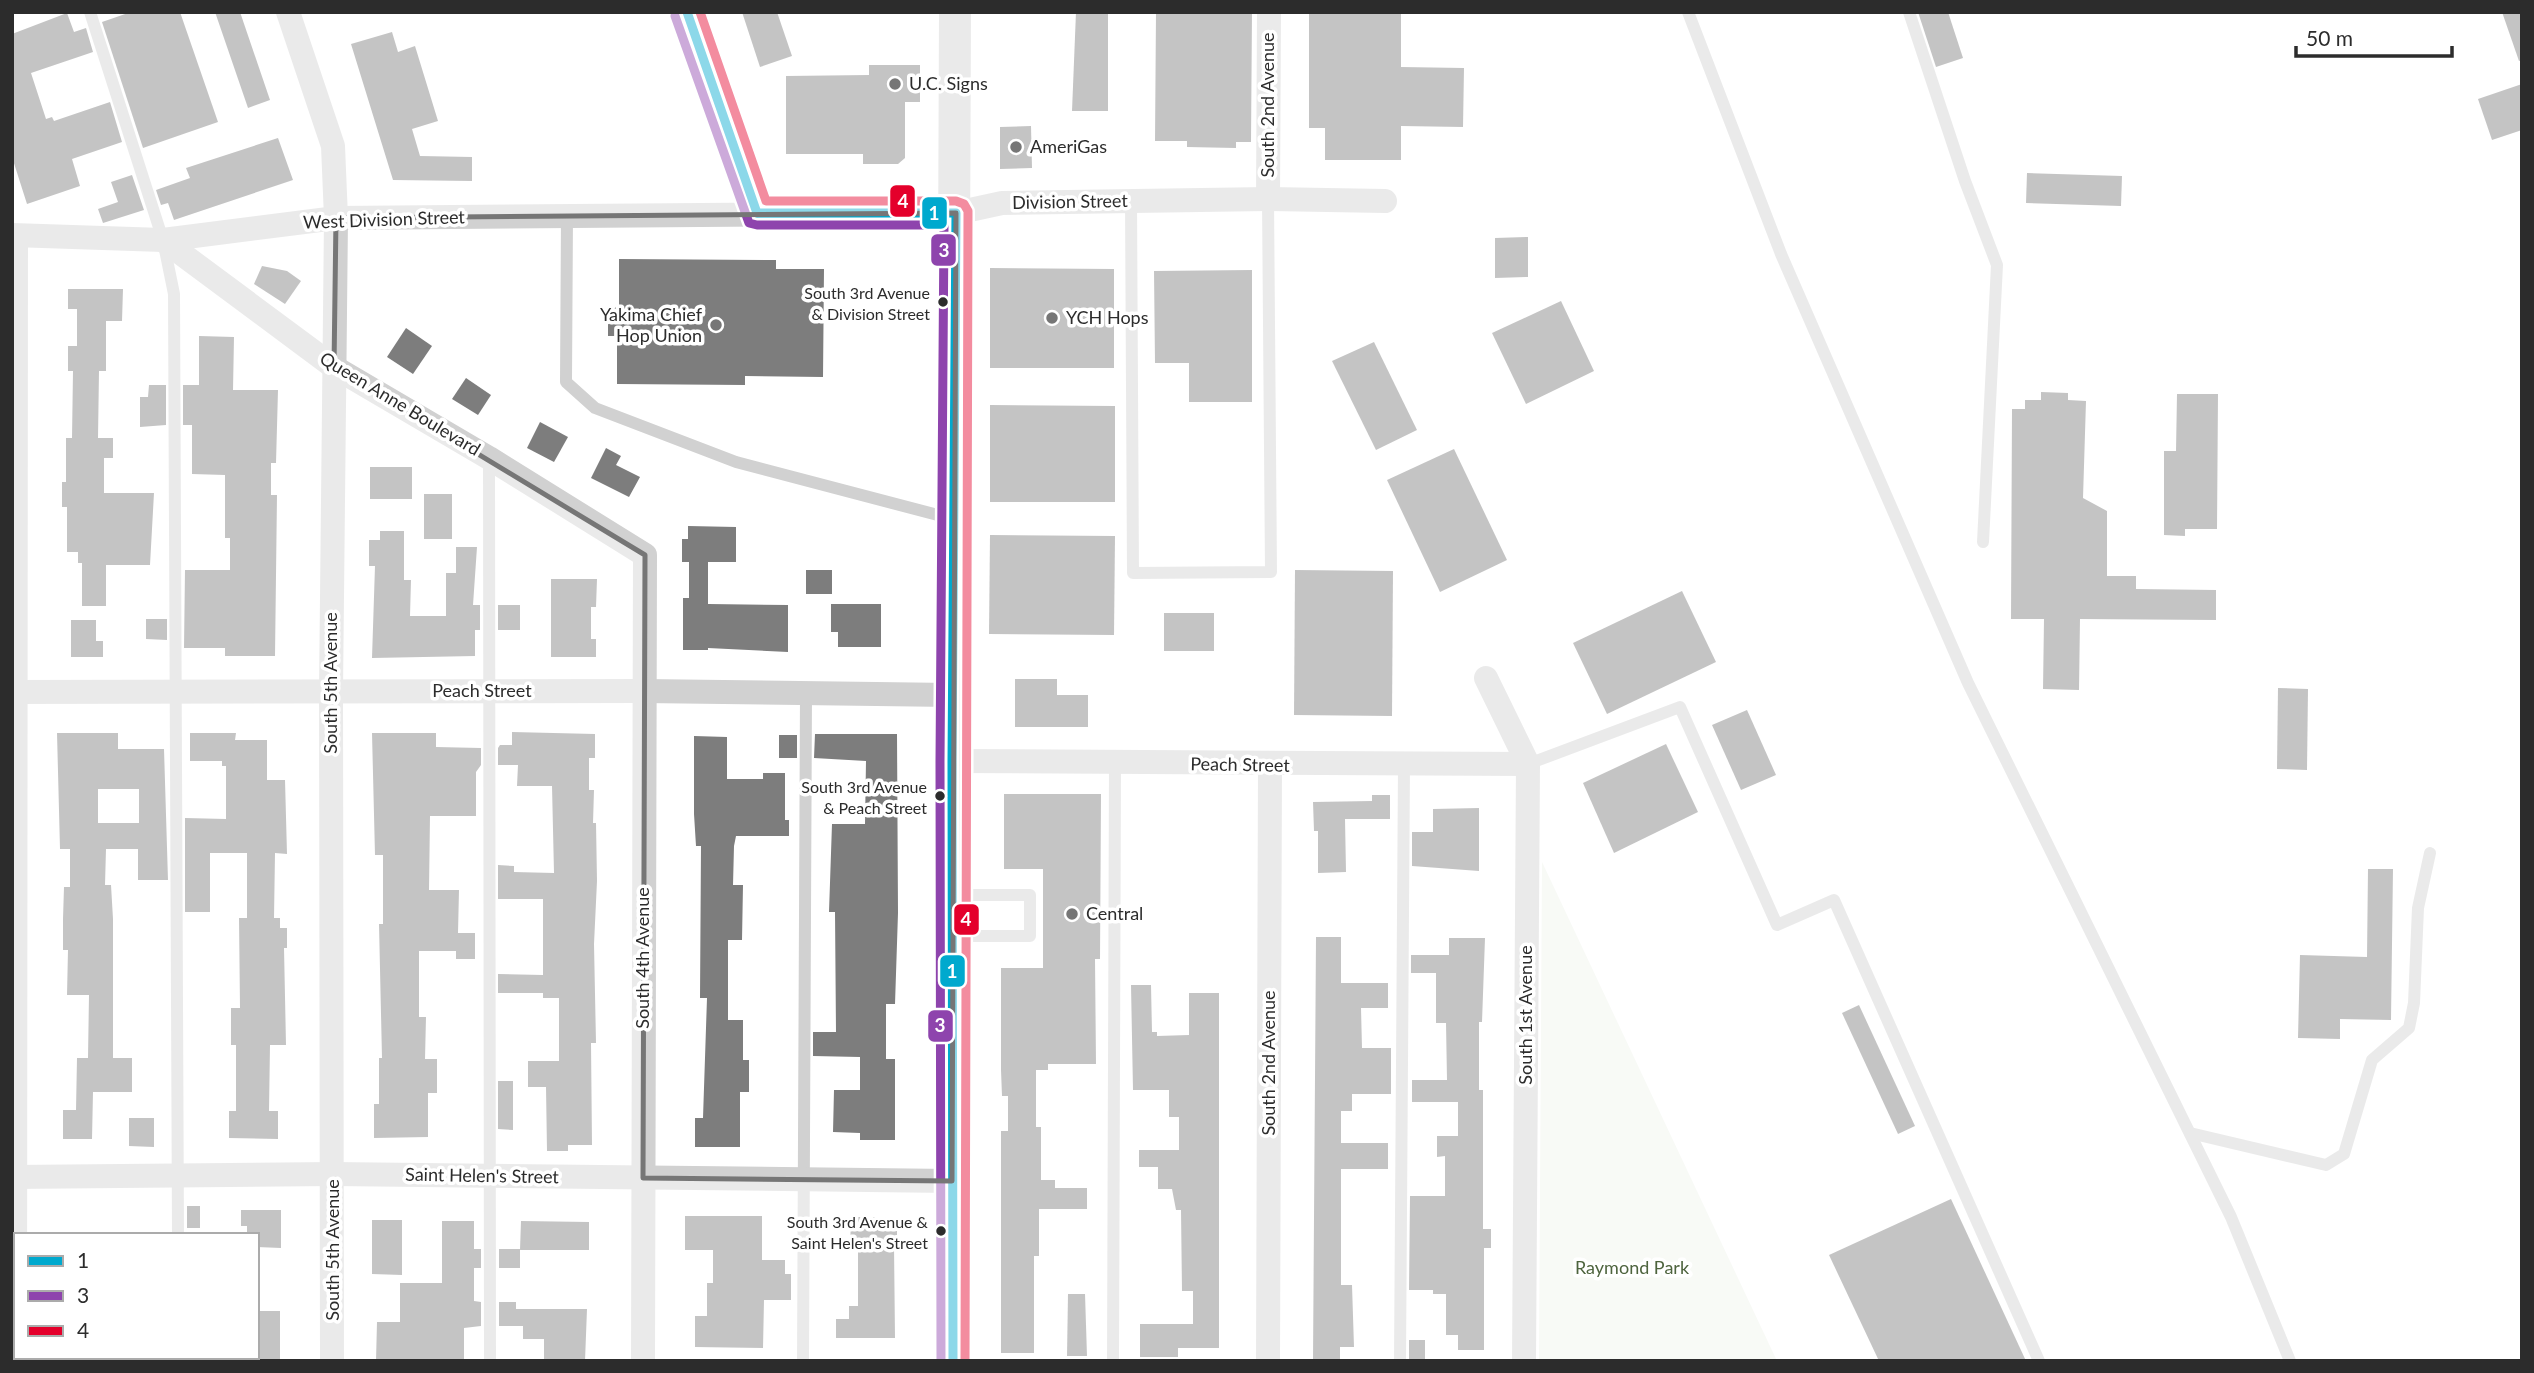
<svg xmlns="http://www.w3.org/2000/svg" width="2534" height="1373" viewBox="0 0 2534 1373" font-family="Lato,sans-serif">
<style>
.green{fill:#eff3eb}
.building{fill:#7d7d7d;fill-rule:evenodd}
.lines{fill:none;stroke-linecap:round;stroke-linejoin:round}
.service{stroke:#d1d1d1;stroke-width:12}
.minor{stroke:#d1d1d1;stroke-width:24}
.tertiary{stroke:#d1d1d1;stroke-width:32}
.bus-1-casing{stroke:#fff;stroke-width:14}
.bus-2-casing{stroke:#fff;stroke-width:14}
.bus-3-casing{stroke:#fff;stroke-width:14}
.bus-1{stroke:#00a9ce;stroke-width:9}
.bus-2{stroke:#8e44ad;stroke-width:9}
.bus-3{stroke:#e4002b;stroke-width:9}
.marked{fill:none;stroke:#767676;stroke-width:5;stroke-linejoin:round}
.poi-dot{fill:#767676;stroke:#fff;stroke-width:2.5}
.bus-dot{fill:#2c2c2c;stroke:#fff;stroke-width:2.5}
.labels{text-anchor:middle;stroke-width:7;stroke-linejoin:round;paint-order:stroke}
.bus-label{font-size:16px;fill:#2c2c2c;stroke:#fff;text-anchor:end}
.poi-label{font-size:18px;fill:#2c2c2c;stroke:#fff;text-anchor:start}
.street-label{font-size:18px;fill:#2c2c2c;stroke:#fff}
.park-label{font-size:18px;fill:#4e643e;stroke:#fff}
.line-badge{stroke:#fff;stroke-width:2.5}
.badge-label{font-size:19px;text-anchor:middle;font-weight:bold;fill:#fff}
</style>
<rect width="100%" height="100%" fill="#fff"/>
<!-- green -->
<path class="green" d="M1542,862L1777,1361H1539Z"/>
<!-- building -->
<g class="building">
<path d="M131,12H180L218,122L143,148L102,22Z"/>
<path d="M215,12H240L270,100L248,108Z"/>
<path d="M742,12H777L792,56L760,67Z"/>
<path d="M1076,12H1108V111H1072Z"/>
<path d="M1156,12H1252L1251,142H1236V148L1187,147V141H1155Z"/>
<path d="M1309,12H1401V67L1464,68L1463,127L1401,126V160H1325V128H1309Z"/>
<path d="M1918,12H1948L1963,58L1936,67Z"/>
<path d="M2502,12H2522V60L2519,61Z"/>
<path d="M67,13L74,32L86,28L93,52L31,73L46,119L52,117L54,121L110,102L122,142L72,159L80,186L27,204L12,157V34Z"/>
<path d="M392,32L398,52L415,46L438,121L412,129L420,156L472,157V181L393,180L351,44Z"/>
<path d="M869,65H920V102H905V158L898,164H863V154H786V76L869,75Z"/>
<path d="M2522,84V130L2492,140L2478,99Z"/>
<path d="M1031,126L1032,168L1000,169V127Z"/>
<path d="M278,138L293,180L174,220L168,203L161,205L156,190L190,178L186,168Z"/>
<path d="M2027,173L2122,176L2121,206L2026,203Z"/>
<path d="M132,175L144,210L103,223L98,209L118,202L111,182Z"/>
<path d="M1528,237V277L1495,278V238Z"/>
<path d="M619,259L776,260V269H824L823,377L745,376V385L617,384V336H608V313L619,305Z"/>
<path d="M262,266L287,271L301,281L285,304L254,284Z"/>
<path d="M990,268L1114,269V368H990Z"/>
<path d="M1252,270V402H1189V363H1155L1154,271Z"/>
<path d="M68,289H123L122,321H106V371H99L98,438H113V458H104V493H154L150,565H106V606H82V563H78V552H67V507H62V482H66V438H72L73,371H68V346H77V309H68Z"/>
<path d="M1561,301L1594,371L1526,404L1492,333Z"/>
<path d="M406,328L432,346L413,374L387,357Z"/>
<path d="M199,336L234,337L233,390H278L276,463H271V495H277L275,656H225V648H184L185,570H230V538H225V475L192,474V425H183V385H199Z"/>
<path d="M1374,342L1417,430L1376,450L1332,361Z"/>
<path d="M466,378L491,395L478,415L452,399Z"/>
<path d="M149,385H166V425L140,427V397H148Z"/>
<path d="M2041,392L2068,393V400L2086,401L2083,498L2107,511V576H2136V589L2216,590V620L2080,619L2079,690L2043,689L2044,619H2011L2012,409H2025V400H2041Z"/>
<path d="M2177,394H2218L2217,529H2185V536L2164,535V451H2176Z"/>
<path d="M990,405L1115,406V502H990Z"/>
<path d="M540,422L568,437L554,462L527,448Z"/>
<path d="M606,448L621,456L616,465L640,477L629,497L591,478Z"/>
<path d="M1454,449L1507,560L1440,592L1387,480Z"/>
<rect x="370" y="467" width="42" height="32"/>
<rect x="424" y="494" width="28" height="45"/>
<path d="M688,526L736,527V562H708V604L788,605V652L708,648V650H683V598H689V562H682V539H688Z"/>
<path d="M380,531H404V580H411L410,616H446V573H456V547H477L473,605H480V630H475V656L372,658L375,566H369V540H380Z"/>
<path d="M990,535L1115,536L1114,635L989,634Z"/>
<rect x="806" y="570" width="26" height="24"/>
<path d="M1295,570L1393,571L1392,716L1294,715Z"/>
<path d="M551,579H597L596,607H591V639H596V657H551Z"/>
<path d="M1682,591L1716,662L1607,714L1573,643Z"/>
<path d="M831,604H881V647H838V632H831Z"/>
<rect x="498" y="605" width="22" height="25"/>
<rect x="1164" y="613" width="50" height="38"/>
<path d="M146,619H167V640L146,639Z"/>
<path d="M71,620H96V641H103V657H71Z"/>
<path d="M1015,679H1057V695H1088V727H1015Z"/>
<path d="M2278,688L2308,689L2307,770L2277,769Z"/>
<path d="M1747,710L1776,775L1741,790L1712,725Z"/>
<path d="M512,732L595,734V758H589V790H594L593,823H596L597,881L594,944L596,1043H591L592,1145H568V1151H547L546,1087H528V1061H559V998H543V993H498V974L543,975V899H498V865L514,866V872L554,873L552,786H517L518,765H498V748L500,745H512Z"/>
<path d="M57,733H118V749H164L168,880H138V849H106L105,885H111L113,919V1058H132V1092H93L92,1139H63V1110H76L77,1058H88L89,995H67L68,950H63V919L64,887H70V849H60ZM98,789H139V823H98Z"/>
<path d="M190,733H236L235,740H267V780H285L287,854L275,853L274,918H280V928H287V948H284L286,1045H270L269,1111H278V1139L229,1138V1111H236V1045H231V1008H240L239,918H247V853H210V912H185V818L226,819V766H222V761H190Z"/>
<path d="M372,733H436V747L481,748V765L476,772V816H430L429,890H459L458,933H475V959H456V951H419V1017H426L425,1059H437V1093H428V1137L374,1138V1104H379V1058H382L379,924H383V855H375Z"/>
<path d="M815,734H897L898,913L895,1004H886V1059H895V1140H860V1133L833,1132L834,1090H860V1057L813,1056V1032H836L835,912H829L832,824H865L866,761L814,758Z"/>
<rect x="779" y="735" width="18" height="23"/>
<path d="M694,736L727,737V779H763V773H785V820H789V836H736L734,846L733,885H743L742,940H728V1020H743V1060H749V1092H740V1147H695V1118H703L707,998H700L701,846H696L694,814Z"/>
<path d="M1666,744L1698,812L1614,853L1583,783Z"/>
<path d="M1004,794H1101L1100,959H1095L1096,1064H1048V1070H1036V1127H1041V1180H1055V1188H1087V1209H1039V1256H1034V1353H1001V1131H1008V1096H1002L1001,1070V968H1043V869H1004Z"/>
<path d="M1372,795H1390V819H1345L1346,872L1318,873V831H1314L1313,802L1372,801Z"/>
<path d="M1479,808V871L1412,866V832H1433V809Z"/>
<path d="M2368,869H2393L2391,1020L2340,1019V1039L2298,1038L2300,955L2367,957Z"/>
<path d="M1316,937H1341V983H1388V1008H1361L1362,1048H1391V1094H1352V1111H1341V1143H1388V1169H1341V1285H1352L1354,1347H1340V1360H1313Z"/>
<path d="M1449,938H1485L1482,1022H1479V1090H1483V1229H1491V1248H1484V1350H1458V1335H1446V1294H1433V1290H1409L1410,1196H1445V1156L1437,1157V1136H1458V1102H1412V1080H1447L1446,1023H1436V973H1411V955H1449Z"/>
<path d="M1131,985H1151L1152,1032H1157V1036L1189,1035V993H1219V1348H1178V1357H1140V1324H1193V1291H1182L1181,1210H1176L1172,1189H1158V1167H1139V1150H1179V1117H1169V1090H1133Z"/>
<path d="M1859,1005L1915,1126L1898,1134L1842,1013Z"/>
<path d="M498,1081H513V1130L498,1129Z"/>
<path d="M129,1118H154V1147L129,1146Z"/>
<path d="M1951,1199L2026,1361H1879L1829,1255Z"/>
<rect x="187" y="1206" width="13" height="22"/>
<path d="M241,1210H281V1248L257,1247V1235H247V1226H241Z"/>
<path d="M685,1216H762V1260H785V1274H791V1300H764L763,1348L695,1347V1316H707V1283H713V1250H685Z"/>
<path d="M851,1217H897V1245H894L895,1338H836V1319H849V1306H858V1251H850Z"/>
<path d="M372,1220H402V1275L372,1274Z"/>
<path d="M442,1221H474V1249H481V1268H474V1301L481,1302V1326L464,1328V1361H376L377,1322H400V1283H442Z"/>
<path d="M521,1221L589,1222V1250H520Z"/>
<rect x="499" y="1249" width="21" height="19"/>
<path d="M1068,1294H1085L1087,1356H1067Z"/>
<path d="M499,1302H516V1309H587L585,1361H544V1339H523V1326H499Z"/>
<rect x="257" y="1311" width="23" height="50"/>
<rect x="1409" y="1340" width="16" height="19"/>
</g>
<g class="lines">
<!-- service -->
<g class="service">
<path d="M90,12L163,240L174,294L178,1235"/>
<path d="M1688,12L1781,254L1968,683L2231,1217L2290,1361"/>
<path d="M1909,12L1965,181L1997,265L1983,542"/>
<path d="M1131,201L1133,573L1271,572L1268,199"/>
<path d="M567,215L566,382L595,408L736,462L953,519"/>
<path d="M489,458L490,1361"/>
<path d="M1528,764L1680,707L1777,925L1834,900L2039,1361"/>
<path d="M952,936H1030V895H954"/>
<path d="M2190,1133L2326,1165L2344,1154L2372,1060L2409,1028L2414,1003L2418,908L2430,853"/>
<path d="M177,1361V1357"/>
<path d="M803,1361L806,693"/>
<path d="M1113,1361L1115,763"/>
<path d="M1400,1361L1404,765"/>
</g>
<!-- minor -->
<g class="minor">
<path d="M288,12L333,146L336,218L331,691L332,1361"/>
<path d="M687,12L757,213"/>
<path d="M1268,199L1269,12"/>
<path d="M12,235L163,240L336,218L956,213L1002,203L1268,199L1385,201"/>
<path d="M163,240L334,367L489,458L645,555L643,1361"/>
<path d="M1486,678L1528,764L1524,1361"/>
<path d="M12,692L643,691L952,695"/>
<path d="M952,761L1528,764"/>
<path d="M12,1177L333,1174L952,1181"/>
<path d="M15,1361L16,236"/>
<path d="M1268,1361L1270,765"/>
</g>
<!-- tertiary -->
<path class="tertiary" d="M953,1361L952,761L955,12"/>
<!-- bus-1 casing -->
<g class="bus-1-casing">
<path id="bus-1" d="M687,12L757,213H956L952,761L953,1361"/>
</g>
<!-- bus-2 casing -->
<g class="bus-2-casing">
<path id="bus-2" d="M675,16L749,223L757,225H944L940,761L941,1361"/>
</g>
<!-- bus-3 casing -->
<g class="bus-3-casing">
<path id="bus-3" d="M700,12L766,201H956L964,204L968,211L965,1361"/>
</g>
<!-- bus-1 -->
<use href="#bus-1" class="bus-1"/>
<!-- bus-2 -->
<use href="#bus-2" class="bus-2"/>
<!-- bus-3 -->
<use href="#bus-3" class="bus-3"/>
</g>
<!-- marked area -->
<path d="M0 0H2534V1373H0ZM956,213L952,1181L643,1178L645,555L334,367L336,218Z" fill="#fff" fill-opacity=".55" fill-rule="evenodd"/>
<path class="marked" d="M956,213L952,1181L643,1178L645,555L334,367L336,218Z"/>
<!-- markers -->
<g class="poi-dot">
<circle cx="895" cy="84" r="7"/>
<circle cx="1016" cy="147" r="7"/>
<circle cx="1052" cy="318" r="7"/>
<circle cx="716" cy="325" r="7"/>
<circle cx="1072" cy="914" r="7"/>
</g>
<g class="bus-dot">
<circle cx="943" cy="302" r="6"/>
<circle cx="940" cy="796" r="6"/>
<circle cx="941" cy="1231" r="6"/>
</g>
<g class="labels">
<!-- bus labels -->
<g class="bus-label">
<text x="930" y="299">South 3rd Avenue<tspan x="930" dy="21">&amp; Division Street</tspan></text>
<text x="927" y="793">South 3rd Avenue<tspan x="927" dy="21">&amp; Peach Street</tspan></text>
<text x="928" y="1228">South 3rd Avenue &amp;<tspan x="928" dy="21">Saint Helen's Street</tspan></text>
</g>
<!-- poi labels -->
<g class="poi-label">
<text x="909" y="90">U.C. Signs</text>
<text x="1030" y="153">AmeriGas</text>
<text x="702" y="321" text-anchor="end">Yakima Chief<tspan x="702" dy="21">Hop Union</tspan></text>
<text x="1066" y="324">YCH Hops</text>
<text x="1086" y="920">Central</text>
</g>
<!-- street labels -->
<g class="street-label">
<text transform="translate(1268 105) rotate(-90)" y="6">South 2nd Avenue</text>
<text transform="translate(1070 202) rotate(-1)" y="6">Division Street</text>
<text transform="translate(384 220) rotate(-2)" y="6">West Division Street</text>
<text transform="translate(400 404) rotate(31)" y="6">Queen Anne Boulevard</text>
<text transform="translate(331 683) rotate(-90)" y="6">South 5th Avenue</text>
<text x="482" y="697">Peach Street</text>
<text transform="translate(1240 765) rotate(1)" y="6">Peach Street</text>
<text transform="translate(643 958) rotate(-90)" y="6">South 4th Avenue</text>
<text transform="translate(1526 1015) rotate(-90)" y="6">South 1st Avenue</text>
<text transform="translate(1269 1063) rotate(-90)" y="6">South 2nd Avenue</text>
<text transform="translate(482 1176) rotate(1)" y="6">Saint Helen's Street</text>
<text transform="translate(333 1250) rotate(-90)" y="6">South 5th Avenue</text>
</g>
<!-- park labels -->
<g class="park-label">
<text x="1632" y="1274">Raymond Park</text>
</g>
</g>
<g class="line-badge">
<rect x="889" y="184" width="27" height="34" rx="7" fill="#e4002b"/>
<rect x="921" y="196" width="27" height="34" rx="7" fill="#00a9ce"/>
<rect x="930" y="233" width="27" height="34" rx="7" fill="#8e44ad"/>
<rect x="953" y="903" width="27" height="33" rx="7" fill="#e4002b"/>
<rect x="939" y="954" width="27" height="34" rx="7" fill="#00a9ce"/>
<rect x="927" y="1009" width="27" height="34" rx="7" fill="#8e44ad"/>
</g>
<g class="badge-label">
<text x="903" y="208">4</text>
<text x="934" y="220">1</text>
<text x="944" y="257">3</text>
<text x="966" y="926">4</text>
<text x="952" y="978">1</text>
<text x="940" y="1032">3</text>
</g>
<!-- border -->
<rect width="2534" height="1373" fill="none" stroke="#2c2c2c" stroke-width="28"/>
<!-- legend -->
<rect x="14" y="1233" width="245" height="126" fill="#ffffff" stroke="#ababab" stroke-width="2"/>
<rect x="28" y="1256" width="35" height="10" fill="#00a9ce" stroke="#ababab" stroke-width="2"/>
<text x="77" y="1268" font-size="21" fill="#2c2c2c">1</text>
<rect x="28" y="1291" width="35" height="10" fill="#8e44ad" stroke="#ababab" stroke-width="2"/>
<text x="77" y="1303" font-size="21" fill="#2c2c2c">3</text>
<rect x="28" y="1326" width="35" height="10" fill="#e4002b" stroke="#ababab" stroke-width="2"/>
<text x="77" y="1338" font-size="21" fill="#2c2c2c">4</text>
<!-- scale -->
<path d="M2296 46v10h156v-10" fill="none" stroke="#2c2c2c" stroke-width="3.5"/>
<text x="2306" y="46" font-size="21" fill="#2c2c2c" stroke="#ffffff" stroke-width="5" paint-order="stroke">50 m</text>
</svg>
